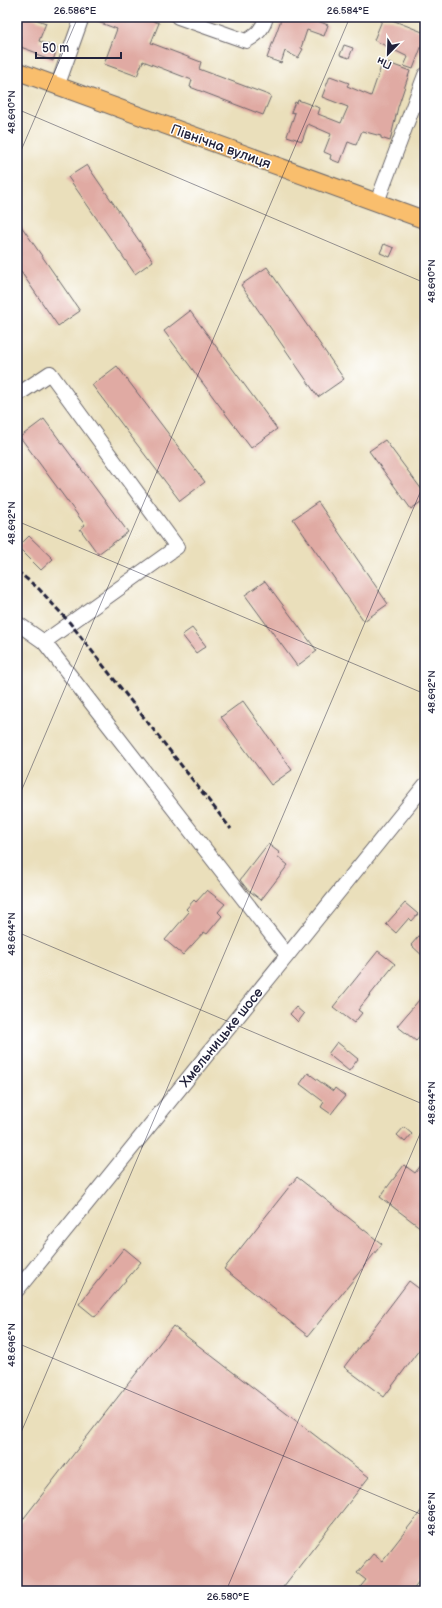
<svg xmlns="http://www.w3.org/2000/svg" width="442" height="1608" viewBox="0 0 442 1608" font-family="'Balsamiq Sans',sans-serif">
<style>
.building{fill:#e0aaa3}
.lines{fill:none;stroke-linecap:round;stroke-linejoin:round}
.minor-casing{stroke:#686468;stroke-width:16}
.major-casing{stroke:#686468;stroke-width:19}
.minor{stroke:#fff;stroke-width:14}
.major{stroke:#f9be6d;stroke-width:17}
.rail{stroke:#22223b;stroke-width:3;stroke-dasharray:6 3;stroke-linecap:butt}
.ticks{fill:none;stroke:#22223b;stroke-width:1;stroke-opacity:0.45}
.labels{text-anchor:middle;stroke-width:3;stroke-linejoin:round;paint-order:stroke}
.street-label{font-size:14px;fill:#22223b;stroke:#fff}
.neatline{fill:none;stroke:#22223b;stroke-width:1.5}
.ticks-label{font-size:10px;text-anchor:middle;fill:#22223b}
</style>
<rect width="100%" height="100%" fill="#fff"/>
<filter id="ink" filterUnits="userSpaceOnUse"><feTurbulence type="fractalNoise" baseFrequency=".025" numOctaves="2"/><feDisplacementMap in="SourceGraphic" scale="8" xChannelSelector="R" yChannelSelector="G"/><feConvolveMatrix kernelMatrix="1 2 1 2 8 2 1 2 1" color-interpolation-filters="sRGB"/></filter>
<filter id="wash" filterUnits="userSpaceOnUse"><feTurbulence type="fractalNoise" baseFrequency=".012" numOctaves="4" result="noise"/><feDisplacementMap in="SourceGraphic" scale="16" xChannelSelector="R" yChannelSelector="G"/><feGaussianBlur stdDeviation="0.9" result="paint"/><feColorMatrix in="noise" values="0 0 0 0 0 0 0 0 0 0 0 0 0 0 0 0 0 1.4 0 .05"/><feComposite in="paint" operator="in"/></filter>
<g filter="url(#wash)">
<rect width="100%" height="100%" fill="#eadfbb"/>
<g id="blocks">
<!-- building -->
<g class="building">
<path d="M17,17H30L46,23L39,41L57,48L53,61L36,55L37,53L18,46L21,37L17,36Z"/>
<path d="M90,17H143L159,23L151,43L201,62L199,69L271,96L263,115L190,87L192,80L143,61L137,76L104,64L117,29L90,19Z"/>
<path d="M282,17H308L328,25L324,36L307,30L301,48L303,49L298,58L285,51L281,63L267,58Z"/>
<path d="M383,18L387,19V18L425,33V37L413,69L404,66L408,57L374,40Z"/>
<path d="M344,45L353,48L349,58L340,55Z"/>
<path d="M383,61L410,71L398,107L390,141L381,138V136L362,131L356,145L348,142L340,163L330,159L331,155L324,152L331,134L308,124L302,141L287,136L295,113L291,112L295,102L297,103L298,100L320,108L318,114L341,123L348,107L322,97L330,76L349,83L347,86L371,96Z"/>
<path d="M87,165L153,261L135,274L68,177Z"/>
<path d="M17,220L80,311L58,326L17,266Z"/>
<path d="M384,244L394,248L390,257L380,253Z"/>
<path d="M267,267L344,379L318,397L241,285Z"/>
<path d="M190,311L277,429L251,448L164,331Z"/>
<path d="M117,366L205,482L180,501L92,385Z"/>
<path d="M44,419L128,532L98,554L80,529L85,525L20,437Z"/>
<path d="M385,440L425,494V499L411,509L369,451Z"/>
<path d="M318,502L388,604L364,621L293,519Z"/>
<path d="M29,536L53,559L41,570L18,547Z"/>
<path d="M265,581L317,651L297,666L245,595Z"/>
<path d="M192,628L206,646L196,653L182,635Z"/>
<path d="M243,701L292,770L271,785L221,717Z"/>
<path d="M268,844L280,853L277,856L288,865L261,900L247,889L240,880Z"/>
<path d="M207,890L225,904L218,912L222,916L207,934L204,932L183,955L165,940L189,912L186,909L194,900L196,902Z"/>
<path d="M405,903L418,914L412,921L409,918L396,933L386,924Z"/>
<path d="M425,929V958L411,945Z"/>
<path d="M378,951L395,964L358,1010L362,1013L354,1023L333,1007Z"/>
<path d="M425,993V1031L416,1041L397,1026Z"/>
<path d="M296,1007L304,1014L298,1022L290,1014Z"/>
<path d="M337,1042L358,1059L349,1071L328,1054Z"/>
<path d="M308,1073L333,1091L335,1088L345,1096L331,1114L321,1107L324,1102L300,1084Z"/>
<path d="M404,1127L412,1134L405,1142L397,1135Z"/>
<path d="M425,1160V1231L380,1197L404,1165L415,1173Z"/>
<path d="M297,1177L382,1244L308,1336L224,1269Z"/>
<path d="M124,1248L141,1262L95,1317L79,1304Z"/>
<path d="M409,1281L425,1293V1342L384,1397L344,1367Z"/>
<path d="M173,1326L369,1477L280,1591H17V1527Z"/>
<path d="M425,1506V1574L411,1591H357L366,1580L357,1573L373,1554L382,1561Z"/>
</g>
</g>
</g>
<g filter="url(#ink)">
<use href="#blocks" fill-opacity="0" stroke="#686468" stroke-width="1"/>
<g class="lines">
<!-- minor casing -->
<g class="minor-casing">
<g id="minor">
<path d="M178,17L246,41C257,35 263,29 266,17"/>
<path d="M57,87L82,17"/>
<path d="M377,202L425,75"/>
<path d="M17,395L50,373L177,547L44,642"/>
<path d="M17,623L44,642L287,955"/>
<path d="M17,1290L425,785"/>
</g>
</g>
<!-- major casing -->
<g class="major-casing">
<path id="major" d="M17,71L425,220"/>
</g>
<!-- minor -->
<use href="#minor" class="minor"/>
<!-- major -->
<use href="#major" class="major"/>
<!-- rail -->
<path class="rail" d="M17,571L39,589L70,623L231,829"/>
</g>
</g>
<!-- ticks -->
<path class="ticks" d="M17,109L425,283M17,160L78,17M17,521L425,694M17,801L350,17M17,932L425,1105M17,1343L425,1516M17,1442L425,481M226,1591L425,1122"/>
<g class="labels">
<!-- street labels -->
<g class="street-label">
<text transform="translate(221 146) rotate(20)" y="5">Північна вулиця</text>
<text transform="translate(221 1037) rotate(-51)" y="5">Хмельницьке шосе</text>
</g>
</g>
<!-- margin -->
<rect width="442" height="1608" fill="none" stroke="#fff" stroke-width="44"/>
<!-- north arrow -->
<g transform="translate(388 54) rotate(203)" stroke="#ffffff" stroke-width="3" paint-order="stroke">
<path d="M0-3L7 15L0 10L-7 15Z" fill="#22223b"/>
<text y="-6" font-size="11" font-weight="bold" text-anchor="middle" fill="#22223b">Пн</text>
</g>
<!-- scale -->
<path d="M36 52v6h85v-6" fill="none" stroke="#22223b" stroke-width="2"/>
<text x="42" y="52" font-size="12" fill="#22223b" stroke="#ffffff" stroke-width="3" paint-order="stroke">50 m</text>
<rect x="22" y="22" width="398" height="1564" class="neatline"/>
<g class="ticks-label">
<text x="75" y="14">26.586°E</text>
<text x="348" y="14">26.584°E</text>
<text transform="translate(11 112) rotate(-90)" y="4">48.690°N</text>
<text transform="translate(431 281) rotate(-90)" y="4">48.690°N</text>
<text transform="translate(11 523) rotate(-90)" y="4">48.692°N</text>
<text transform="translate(431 692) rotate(-90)" y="4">48.692°N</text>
<text transform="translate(11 934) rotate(-90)" y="4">48.694°N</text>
<text transform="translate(431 1103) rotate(-90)" y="4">48.694°N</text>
<text transform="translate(11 1345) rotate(-90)" y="4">48.696°N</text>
<text transform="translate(431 1514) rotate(-90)" y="4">48.696°N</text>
<text x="228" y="1600">26.580°E</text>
</g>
</svg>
